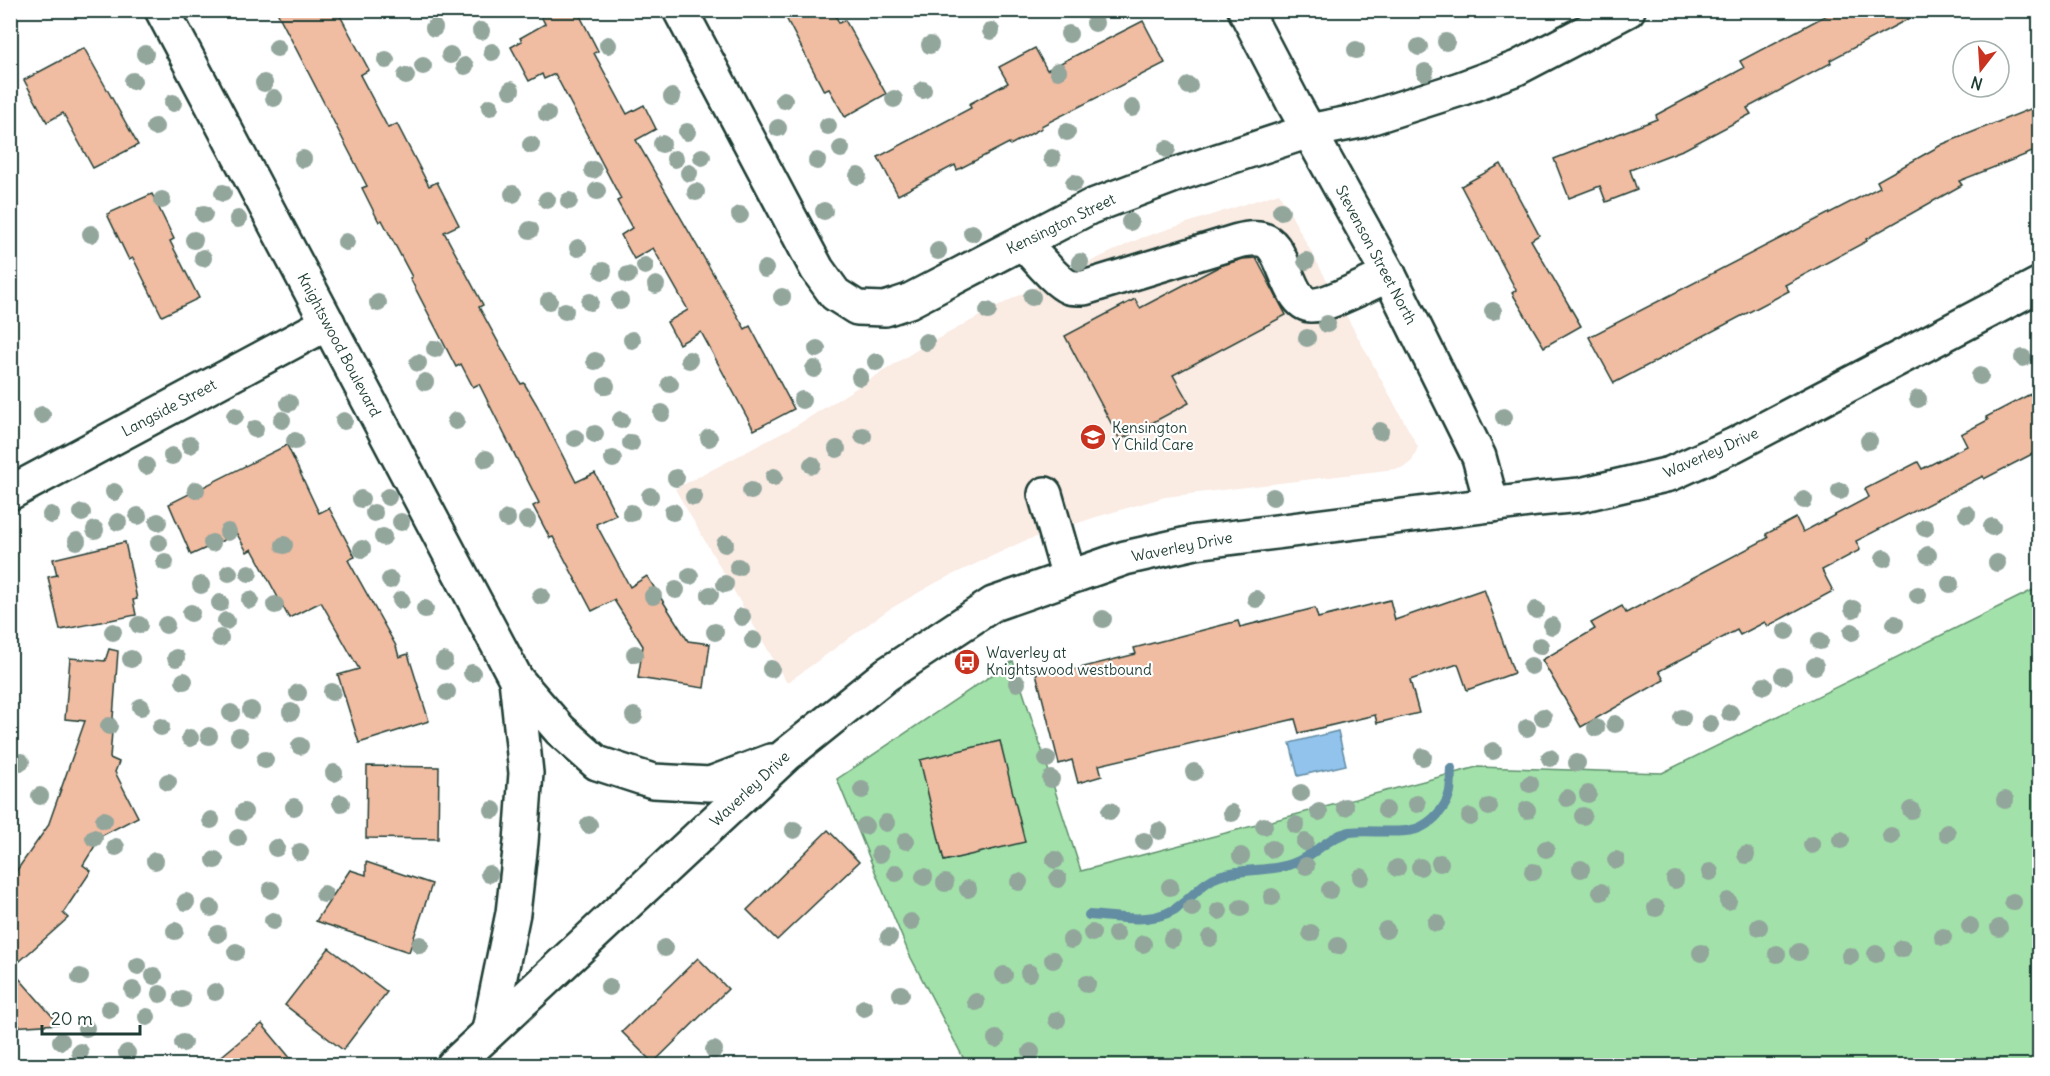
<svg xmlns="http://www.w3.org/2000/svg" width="2050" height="1076" viewBox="0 0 2050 1076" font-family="Delius,sans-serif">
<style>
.built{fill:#faebe3}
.green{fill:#a2e1a9;stroke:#608f6e;stroke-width:1.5}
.water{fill:#91c3ed;stroke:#638da3;stroke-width:1.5}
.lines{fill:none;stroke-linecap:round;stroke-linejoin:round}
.stream{stroke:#638da3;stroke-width:10}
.building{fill:#f0bca2;stroke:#1f3d34;stroke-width:1.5}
.minor-casing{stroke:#1f3d34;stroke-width:38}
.minor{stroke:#fff;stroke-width:33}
.tree{fill:#92a69c}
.labels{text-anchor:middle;stroke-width:4.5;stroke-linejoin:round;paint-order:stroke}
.street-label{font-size:15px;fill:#1f3d34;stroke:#fff}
.poi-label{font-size:15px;fill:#1f3d34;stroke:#fff;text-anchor:start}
</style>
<rect width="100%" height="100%" fill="#fff"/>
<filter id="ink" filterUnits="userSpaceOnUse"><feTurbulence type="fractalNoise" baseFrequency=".0167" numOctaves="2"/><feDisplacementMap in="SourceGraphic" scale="12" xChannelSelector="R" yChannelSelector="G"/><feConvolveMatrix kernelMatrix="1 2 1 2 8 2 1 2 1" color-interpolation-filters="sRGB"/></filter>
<g filter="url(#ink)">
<!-- built -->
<path class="built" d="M1279,193L1418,447L1412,461L1403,468L1165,497L1096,517L1024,541L937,582L888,610L787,683L675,489L794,427L917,350L1021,294L1141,238Z"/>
<!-- green -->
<path class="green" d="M2039,587V1065H967L909,954L837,779L1013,661L1081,871L1477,767L1662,773Z"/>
<!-- water -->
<path class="water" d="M1338,731L1346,765L1298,776L1290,743Z"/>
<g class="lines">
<!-- stream -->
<path class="stream" d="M1089,915C1120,917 1157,926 1182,904C1196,893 1205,880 1222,875C1247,868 1277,872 1299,861C1317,852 1330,836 1350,832C1369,829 1408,836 1423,826C1434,820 1445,808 1449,795C1452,787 1450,776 1451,768"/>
</g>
<!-- building -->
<g class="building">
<path d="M276,10H337L369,70L360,75L388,128L397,124L429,186L437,182L451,209L459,225L444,232L483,305L479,307L521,384L524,383L537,405L576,482L595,473L616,515L596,524L630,587L647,576L688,641L710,644L704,688L638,678L643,646L614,600L592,611L553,537L550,538L533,506L539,503L479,384L473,387L461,364L456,367L410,278L412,277L382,220L379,222L362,188L367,186Z"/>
<path d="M538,10H577L598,51L594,53L627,114L644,105L656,129L636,140L745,329L750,326L794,409L754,430L701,332L679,344L667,322L688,310L653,248L634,259L621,235L632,228L617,201L621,199L555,74L544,79L542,74L529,81L511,47L522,41L520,38L545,24Z"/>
<path d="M782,10H833L839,23L845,20L886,94L845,117L829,89L824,91Z"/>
<path d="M1836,10H1925L1830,60L1831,63L1747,108L1751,114L1685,149L1630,170L1637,190L1606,202L1600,186L1569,198L1554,159L1657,119L1656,115L1744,68L1740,61Z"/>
<path d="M1143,21L1165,63L1041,126L1042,128L1010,145L1009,143L957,170L955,165L898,195L878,157L971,108L969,104L1008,83L999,67L1035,48L1047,70Z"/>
<path d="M84,48L138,145L93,168L63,113L47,122L24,80Z"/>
<path d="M2040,105V149L1959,181L1962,185L1866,239L1867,241L1785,285L1789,291L1614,383L1589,337L1880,187L1877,181L1943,144Z"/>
<path d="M1501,164L1539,235L1531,240L1581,326L1544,347L1512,293L1516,290L1461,186Z"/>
<path d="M152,194L174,239L170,241L199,298L162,316L133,258L129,260L107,214Z"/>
<path d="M1256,258L1286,315L1173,375L1189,403L1120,440L1065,336L1135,299L1140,308L1220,266L1243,259Z"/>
<path d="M2040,389V450L1984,479L1983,476L1856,541L1860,550L1822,570L1833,591L1768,626L1765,622L1740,635L1737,630L1659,671L1664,680L1581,727L1542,660L1595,629L1591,623L1622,606L1626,613L1768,538L1766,534L1796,518L1803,532L1869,497L1865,489L1918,462L1922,469L1967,446L1961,434L1988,420L1986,417Z"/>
<path d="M287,445L319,513L329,508L355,557L348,560L396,646L399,657L408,654L429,721L359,743L338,675L359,669L321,602L289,618L252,549L247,552L237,534L191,555L169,504Z"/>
<path d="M125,542L137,599L133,600L136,615L60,630L48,577L57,575L53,559Z"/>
<path d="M1484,589L1514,673L1467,690L1458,664L1410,680L1419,713L1377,723L1375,715L1299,733L1295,719L1099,765L1102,776L1078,783L1072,760L1059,764L1036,673L1053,670L1060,673L1136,654L1134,648L1238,621L1240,627L1315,608L1318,618L1390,600L1395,620Z"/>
<path d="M109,649L118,651L110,758L119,762L115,772L138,817L101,836L83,865L91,871L63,913L68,918L11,969L59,1024L10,1027V880L48,826L85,721L65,719L70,658L105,661Z"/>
<path d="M1000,741L1025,842L944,861L920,760Z"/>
<path d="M367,766L439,767L438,839L366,838Z"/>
<path d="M828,830L859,862L777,940L747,910Z"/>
<path d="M366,862L432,884L409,952L316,921L350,870L366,875Z"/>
<path d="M329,948L387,992L343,1050L285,1005Z"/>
<path d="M698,958L728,989L653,1063L622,1032Z"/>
<path d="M262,1024L296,1065H211L241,1040Z"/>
</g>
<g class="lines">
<!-- minor casing -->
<g class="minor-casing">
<g id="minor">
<path d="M162,10L516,679L560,730L597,763L640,777L653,781L710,784L771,761"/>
<path d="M680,10L817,269L835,294L857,308L885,309L909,301L1090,207L1175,175L1309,131L1360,121L1460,89L1517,68L1628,10"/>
<path d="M1245,10L1294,104L1389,275L1479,457L1492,505"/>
<path d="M1022,242C1033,253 1056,282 1069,287C1073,288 1079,288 1084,288L1238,241C1247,239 1258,237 1266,241C1285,250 1288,302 1310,305C1326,307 1372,282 1389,275"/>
<path d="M10,493L328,323"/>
<path d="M1045,494L1069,577"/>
<path d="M489,1030L513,913L521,842L526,773L516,679"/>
<path d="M453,1066L786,755L887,674L993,604L1125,558L1196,542L1538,499L1580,495L1670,474L1734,445L2040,284"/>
</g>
</g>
<!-- minor -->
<use href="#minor" class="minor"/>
</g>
<!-- trees -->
<g class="tree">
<circle cx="1095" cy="23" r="9"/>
<circle cx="434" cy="28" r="9"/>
<circle cx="481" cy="31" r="9"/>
<circle cx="991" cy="31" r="9"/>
<circle cx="1069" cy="34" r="9"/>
<circle cx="1446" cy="42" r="9"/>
<circle cx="608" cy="45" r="9"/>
<circle cx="930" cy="45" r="9"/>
<circle cx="1419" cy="47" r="9"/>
<circle cx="277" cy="48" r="9"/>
<circle cx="1356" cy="50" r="9"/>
<circle cx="492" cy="52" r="9"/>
<circle cx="145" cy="54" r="9"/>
<circle cx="450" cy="55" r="9"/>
<circle cx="386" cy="60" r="9"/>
<circle cx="423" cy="66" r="9"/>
<circle cx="465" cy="66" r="9"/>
<circle cx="1058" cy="71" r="9"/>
<circle cx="1425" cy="72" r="9"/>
<circle cx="406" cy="76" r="9"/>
<circle cx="133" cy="81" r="9"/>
<circle cx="264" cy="83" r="9"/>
<circle cx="1189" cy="86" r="9"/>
<circle cx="511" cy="90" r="9"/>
<circle cx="923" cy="90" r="9"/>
<circle cx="672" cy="97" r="9"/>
<circle cx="274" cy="98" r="9"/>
<circle cx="894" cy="99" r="9"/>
<circle cx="784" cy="100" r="9"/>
<circle cx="173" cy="103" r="9"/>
<circle cx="490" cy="107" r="9"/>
<circle cx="1132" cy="108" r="9"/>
<circle cx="547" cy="114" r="9"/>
<circle cx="828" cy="126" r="9"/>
<circle cx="155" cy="127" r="9"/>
<circle cx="778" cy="128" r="9"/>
<circle cx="687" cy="132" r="9"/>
<circle cx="1067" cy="132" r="9"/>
<circle cx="662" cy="144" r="9"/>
<circle cx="531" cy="145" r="9"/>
<circle cx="841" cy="149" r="9"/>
<circle cx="1167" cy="149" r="9"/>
<circle cx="702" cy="157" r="9"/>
<circle cx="1052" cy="158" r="9"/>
<circle cx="303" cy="159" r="9"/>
<circle cx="675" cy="159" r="9"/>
<circle cx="817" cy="161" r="9"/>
<circle cx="593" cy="170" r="9"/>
<circle cx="689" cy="173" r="9"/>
<circle cx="858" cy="176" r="9"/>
<circle cx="1074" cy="183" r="9"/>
<circle cx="597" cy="191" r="9"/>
<circle cx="696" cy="192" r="9"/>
<circle cx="223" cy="193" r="9"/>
<circle cx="513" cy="194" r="9"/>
<circle cx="162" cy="200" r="9"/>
<circle cx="547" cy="200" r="9"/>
<circle cx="569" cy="201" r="9"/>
<circle cx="824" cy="211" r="9"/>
<circle cx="1281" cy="211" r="9"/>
<circle cx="204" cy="214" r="9"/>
<circle cx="740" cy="215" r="9"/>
<circle cx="238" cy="219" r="9"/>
<circle cx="1130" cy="222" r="9"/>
<circle cx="530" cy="230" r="9"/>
<circle cx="972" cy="233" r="9"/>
<circle cx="91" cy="234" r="9"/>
<circle cx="194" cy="240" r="9"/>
<circle cx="346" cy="242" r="9"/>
<circle cx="578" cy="248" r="9"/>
<circle cx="938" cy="251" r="9"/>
<circle cx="203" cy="258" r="9"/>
<circle cx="1306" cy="261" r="9"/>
<circle cx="1080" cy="262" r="9"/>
<circle cx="645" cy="266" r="9"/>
<circle cx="765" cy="269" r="9"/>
<circle cx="603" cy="271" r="9"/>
<circle cx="628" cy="275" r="9"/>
<circle cx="656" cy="285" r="9"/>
<circle cx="782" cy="297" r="9"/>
<circle cx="1032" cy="297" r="9"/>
<circle cx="549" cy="301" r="9"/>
<circle cx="620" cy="301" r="9"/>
<circle cx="590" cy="302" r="9"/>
<circle cx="378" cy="303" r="9"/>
<circle cx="565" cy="311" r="9"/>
<circle cx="988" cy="311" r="9"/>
<circle cx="1493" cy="311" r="9"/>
<circle cx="1327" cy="324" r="9"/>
<circle cx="1307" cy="338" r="9"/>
<circle cx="632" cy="340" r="9"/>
<circle cx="926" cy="342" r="9"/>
<circle cx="435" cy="349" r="9"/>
<circle cx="817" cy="349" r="9"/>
<circle cx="2023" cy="358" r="9"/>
<circle cx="689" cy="360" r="9"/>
<circle cx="595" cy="361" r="9"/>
<circle cx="876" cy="362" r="9"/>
<circle cx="418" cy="363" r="9"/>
<circle cx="814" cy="369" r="9"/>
<circle cx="1980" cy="376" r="9"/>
<circle cx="860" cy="377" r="9"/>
<circle cx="425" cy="382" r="9"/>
<circle cx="670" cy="384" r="9"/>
<circle cx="606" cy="386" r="9"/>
<circle cx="1918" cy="399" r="9"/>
<circle cx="802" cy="400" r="9"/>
<circle cx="289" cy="403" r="9"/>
<circle cx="662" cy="413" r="9"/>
<circle cx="42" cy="415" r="9"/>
<circle cx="235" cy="416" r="9"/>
<circle cx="1504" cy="417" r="9"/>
<circle cx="282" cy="420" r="9"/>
<circle cx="621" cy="420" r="9"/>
<circle cx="344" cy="421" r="9"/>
<circle cx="456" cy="421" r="9"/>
<circle cx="255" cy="429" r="9"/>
<circle cx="1380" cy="431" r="9"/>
<circle cx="595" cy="434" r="9"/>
<circle cx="863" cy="436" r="9"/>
<circle cx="575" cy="438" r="9"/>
<circle cx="709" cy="438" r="9"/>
<circle cx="295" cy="441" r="9"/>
<circle cx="1869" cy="441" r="9"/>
<circle cx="631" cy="443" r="9"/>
<circle cx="190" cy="445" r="9"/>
<circle cx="837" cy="449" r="9"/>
<circle cx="172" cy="456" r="9"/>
<circle cx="486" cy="459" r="9"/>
<circle cx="613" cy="459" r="9"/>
<circle cx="812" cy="465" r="9"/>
<circle cx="146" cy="466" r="9"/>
<circle cx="774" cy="477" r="9"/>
<circle cx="676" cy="478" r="9"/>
<circle cx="196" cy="490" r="9"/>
<circle cx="751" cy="491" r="9"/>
<circle cx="1840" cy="491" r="9"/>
<circle cx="114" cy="492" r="9"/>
<circle cx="650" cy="496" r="9"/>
<circle cx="388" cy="497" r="9"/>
<circle cx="694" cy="497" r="9"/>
<circle cx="1273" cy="497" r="9"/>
<circle cx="361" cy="499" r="9"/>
<circle cx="1804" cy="500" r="9"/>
<circle cx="673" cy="512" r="9"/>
<circle cx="82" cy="513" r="9"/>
<circle cx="374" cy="513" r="9"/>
<circle cx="631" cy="513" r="9"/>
<circle cx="1967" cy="514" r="9"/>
<circle cx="51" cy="515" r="9"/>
<circle cx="138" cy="516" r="9"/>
<circle cx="507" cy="519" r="9"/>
<circle cx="527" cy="520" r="9"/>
<circle cx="118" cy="522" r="9"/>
<circle cx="158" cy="522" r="9"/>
<circle cx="401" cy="522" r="9"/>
<circle cx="1992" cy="527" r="9"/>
<circle cx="1925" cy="528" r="9"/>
<circle cx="95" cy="530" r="9"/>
<circle cx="228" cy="532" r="9"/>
<circle cx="383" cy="537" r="9"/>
<circle cx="77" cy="541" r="9"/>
<circle cx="159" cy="543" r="9"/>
<circle cx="212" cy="543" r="9"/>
<circle cx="725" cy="544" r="9"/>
<circle cx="284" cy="545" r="9"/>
<circle cx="362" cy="549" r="9"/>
<circle cx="1928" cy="555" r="9"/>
<circle cx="1884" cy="558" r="9"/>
<circle cx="165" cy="562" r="9"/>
<circle cx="1997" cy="563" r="9"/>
<circle cx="738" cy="567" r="9"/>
<circle cx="229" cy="573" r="9"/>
<circle cx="249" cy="573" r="9"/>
<circle cx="690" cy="576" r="9"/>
<circle cx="390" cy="580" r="9"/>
<circle cx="725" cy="584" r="9"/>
<circle cx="1950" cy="584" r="9"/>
<circle cx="201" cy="585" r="9"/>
<circle cx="676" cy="590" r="9"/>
<circle cx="710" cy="595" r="9"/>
<circle cx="1918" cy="595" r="9"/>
<circle cx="541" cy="596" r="9"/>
<circle cx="653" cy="596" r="9"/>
<circle cx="1256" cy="599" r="9"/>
<circle cx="250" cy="600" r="9"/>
<circle cx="401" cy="600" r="9"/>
<circle cx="220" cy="603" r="9"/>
<circle cx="275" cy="605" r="9"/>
<circle cx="425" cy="609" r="9"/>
<circle cx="1853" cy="609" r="9"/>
<circle cx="1536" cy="610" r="9"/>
<circle cx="191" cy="613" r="9"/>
<circle cx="742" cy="617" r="9"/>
<circle cx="1103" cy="619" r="9"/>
<circle cx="226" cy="621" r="9"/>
<circle cx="1895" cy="624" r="9"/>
<circle cx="139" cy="625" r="9"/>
<circle cx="166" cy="625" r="9"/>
<circle cx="1552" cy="626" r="9"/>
<circle cx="1786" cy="631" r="9"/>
<circle cx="113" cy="632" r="9"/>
<circle cx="715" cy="632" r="9"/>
<circle cx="1852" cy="632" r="9"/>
<circle cx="220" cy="638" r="9"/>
<circle cx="753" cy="640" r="9"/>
<circle cx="1820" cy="641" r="9"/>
<circle cx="1540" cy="646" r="9"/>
<circle cx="635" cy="654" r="9"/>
<circle cx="176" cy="658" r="9"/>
<circle cx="131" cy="659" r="9"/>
<circle cx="444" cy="661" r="9"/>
<circle cx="1531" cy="666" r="9"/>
<circle cx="1815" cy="666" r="9"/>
<circle cx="771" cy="669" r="9"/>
<circle cx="472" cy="673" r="9"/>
<circle cx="1783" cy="676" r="9"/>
<circle cx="184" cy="681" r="9"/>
<circle cx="1017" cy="683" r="9"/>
<circle cx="1764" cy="686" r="9"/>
<circle cx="332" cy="692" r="9"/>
<circle cx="447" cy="692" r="9"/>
<circle cx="298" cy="693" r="9"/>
<circle cx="141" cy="707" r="9"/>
<circle cx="251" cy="710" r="9"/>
<circle cx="291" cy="712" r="9"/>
<circle cx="231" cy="713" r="9"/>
<circle cx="1730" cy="713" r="9"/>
<circle cx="634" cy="716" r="9"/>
<circle cx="1543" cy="717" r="9"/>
<circle cx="1682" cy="718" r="9"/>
<circle cx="1615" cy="724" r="9"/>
<circle cx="1710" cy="724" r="9"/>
<circle cx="109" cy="726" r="9"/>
<circle cx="161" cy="727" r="9"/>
<circle cx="1527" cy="728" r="9"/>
<circle cx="1596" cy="728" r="9"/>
<circle cx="209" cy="736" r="9"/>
<circle cx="239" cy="737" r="9"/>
<circle cx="190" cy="738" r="9"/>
<circle cx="300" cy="746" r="9"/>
<circle cx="1493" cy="751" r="9"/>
<circle cx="1423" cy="757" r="9"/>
<circle cx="1550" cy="758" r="9"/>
<circle cx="1047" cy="759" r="9"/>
<circle cx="265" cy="760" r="9"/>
<circle cx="21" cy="762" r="9"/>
<circle cx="1577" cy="763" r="9"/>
<circle cx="1194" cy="772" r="9"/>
<circle cx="334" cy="773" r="9"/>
<circle cx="1051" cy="779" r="9"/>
<circle cx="168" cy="782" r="9"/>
<circle cx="1530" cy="784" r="9"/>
<circle cx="862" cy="790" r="9"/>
<circle cx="1301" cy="793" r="9"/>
<circle cx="1588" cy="794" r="9"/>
<circle cx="40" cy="796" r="9"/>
<circle cx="1567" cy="798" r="9"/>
<circle cx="2005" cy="800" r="9"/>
<circle cx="341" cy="803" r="9"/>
<circle cx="1417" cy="804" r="9"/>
<circle cx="294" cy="807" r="9"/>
<circle cx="1345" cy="807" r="9"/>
<circle cx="1489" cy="807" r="9"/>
<circle cx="493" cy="810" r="9"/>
<circle cx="1386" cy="810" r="9"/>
<circle cx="1527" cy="810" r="9"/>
<circle cx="1911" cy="810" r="9"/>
<circle cx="1110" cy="811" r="9"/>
<circle cx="244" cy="812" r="9"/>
<circle cx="1319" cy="812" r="9"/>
<circle cx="1232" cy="813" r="9"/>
<circle cx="1583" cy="816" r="9"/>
<circle cx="1470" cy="817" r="9"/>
<circle cx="104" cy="820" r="9"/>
<circle cx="211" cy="820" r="9"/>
<circle cx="886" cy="823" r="9"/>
<circle cx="589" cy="825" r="9"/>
<circle cx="1296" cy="825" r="9"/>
<circle cx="865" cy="826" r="9"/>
<circle cx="1264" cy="826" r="9"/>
<circle cx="794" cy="830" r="9"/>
<circle cx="1159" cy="831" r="9"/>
<circle cx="1947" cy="833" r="9"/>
<circle cx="1891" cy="836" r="9"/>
<circle cx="94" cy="838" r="9"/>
<circle cx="238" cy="838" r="9"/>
<circle cx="1841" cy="840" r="9"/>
<circle cx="906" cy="841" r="9"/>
<circle cx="1144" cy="841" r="9"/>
<circle cx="1305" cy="842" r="9"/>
<circle cx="1812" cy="845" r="9"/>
<circle cx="116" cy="847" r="9"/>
<circle cx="276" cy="848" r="9"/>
<circle cx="1272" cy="849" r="9"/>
<circle cx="1546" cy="849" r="9"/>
<circle cx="300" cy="852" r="9"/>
<circle cx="880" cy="854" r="9"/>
<circle cx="1746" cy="855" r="9"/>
<circle cx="1241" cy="856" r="9"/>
<circle cx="215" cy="860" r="9"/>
<circle cx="1055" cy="860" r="9"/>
<circle cx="1616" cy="860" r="9"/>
<circle cx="155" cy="861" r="9"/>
<circle cx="1440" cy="863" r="9"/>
<circle cx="1306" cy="866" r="9"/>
<circle cx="1420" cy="867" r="9"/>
<circle cx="1397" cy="868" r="9"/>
<circle cx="1581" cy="869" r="9"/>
<circle cx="1533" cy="872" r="9"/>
<circle cx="1710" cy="872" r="9"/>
<circle cx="896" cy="873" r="9"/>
<circle cx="489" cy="874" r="9"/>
<circle cx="924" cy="877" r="9"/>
<circle cx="1361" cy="877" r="9"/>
<circle cx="1058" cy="879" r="9"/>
<circle cx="1675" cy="880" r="9"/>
<circle cx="1019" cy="882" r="9"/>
<circle cx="945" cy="883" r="9"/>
<circle cx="1170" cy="887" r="9"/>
<circle cx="968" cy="889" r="9"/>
<circle cx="271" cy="890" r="9"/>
<circle cx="1330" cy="890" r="9"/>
<circle cx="1601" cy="892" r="9"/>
<circle cx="324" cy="894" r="9"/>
<circle cx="1272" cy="897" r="9"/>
<circle cx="1728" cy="901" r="9"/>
<circle cx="186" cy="902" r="9"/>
<circle cx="2013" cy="902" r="9"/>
<circle cx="211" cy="908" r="9"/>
<circle cx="1192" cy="908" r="9"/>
<circle cx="1241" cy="908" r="9"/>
<circle cx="1656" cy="908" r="9"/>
<circle cx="1219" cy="911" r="9"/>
<circle cx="273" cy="921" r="9"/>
<circle cx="911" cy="922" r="9"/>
<circle cx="1436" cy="923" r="9"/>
<circle cx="1970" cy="926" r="9"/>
<circle cx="1759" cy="927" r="9"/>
<circle cx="1999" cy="928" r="9"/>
<circle cx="1386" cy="930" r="9"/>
<circle cx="175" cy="931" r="9"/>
<circle cx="1092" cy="933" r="9"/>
<circle cx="1311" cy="933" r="9"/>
<circle cx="218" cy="934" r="9"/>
<circle cx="1116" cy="934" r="9"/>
<circle cx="889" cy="937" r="9"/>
<circle cx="1943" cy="937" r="9"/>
<circle cx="1210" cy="938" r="9"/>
<circle cx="1172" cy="939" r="9"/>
<circle cx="1071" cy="940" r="9"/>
<circle cx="1143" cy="944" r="9"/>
<circle cx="420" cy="945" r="9"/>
<circle cx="1338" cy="946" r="9"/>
<circle cx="665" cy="948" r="9"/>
<circle cx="1902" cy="949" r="9"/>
<circle cx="236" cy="952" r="9"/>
<circle cx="1799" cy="952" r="9"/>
<circle cx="1701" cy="953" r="9"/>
<circle cx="1777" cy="954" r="9"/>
<circle cx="1876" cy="954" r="9"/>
<circle cx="1850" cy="956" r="9"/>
<circle cx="1053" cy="960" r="9"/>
<circle cx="138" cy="966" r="9"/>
<circle cx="1029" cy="973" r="9"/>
<circle cx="1004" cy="975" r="9"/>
<circle cx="154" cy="976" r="9"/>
<circle cx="80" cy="977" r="9"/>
<circle cx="1087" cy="984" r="9"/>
<circle cx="609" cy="987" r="9"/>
<circle cx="133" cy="990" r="9"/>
<circle cx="215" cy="992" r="9"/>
<circle cx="160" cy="994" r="9"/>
<circle cx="901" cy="994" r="9"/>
<circle cx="182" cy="999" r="9"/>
<circle cx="976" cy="1002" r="9"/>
<circle cx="864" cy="1008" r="9"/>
<circle cx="109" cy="1009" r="9"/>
<circle cx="147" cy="1017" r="9"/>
<circle cx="1057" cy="1020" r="9"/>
<circle cx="86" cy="1028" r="9"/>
<circle cx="996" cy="1039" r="9"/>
<circle cx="61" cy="1041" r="9"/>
<circle cx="183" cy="1043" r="9"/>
<circle cx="714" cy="1050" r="9"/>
<circle cx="80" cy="1052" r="9"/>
<circle cx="1031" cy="1052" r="9"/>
<circle cx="127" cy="1053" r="9"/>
</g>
</g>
<!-- icons -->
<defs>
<g id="school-disc" transform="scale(1.35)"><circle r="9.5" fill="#c8321e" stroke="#fff"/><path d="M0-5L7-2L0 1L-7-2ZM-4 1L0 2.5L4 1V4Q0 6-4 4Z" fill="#fff"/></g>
<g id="bus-disc" transform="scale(1.35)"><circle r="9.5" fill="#c8321e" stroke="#fff"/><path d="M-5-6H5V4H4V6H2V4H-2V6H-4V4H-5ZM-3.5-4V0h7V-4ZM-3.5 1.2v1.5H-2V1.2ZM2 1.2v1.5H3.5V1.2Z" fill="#fff"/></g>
</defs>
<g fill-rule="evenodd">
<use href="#school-disc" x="1093" y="437"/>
<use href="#bus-disc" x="967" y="662"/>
</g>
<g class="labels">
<!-- street labels -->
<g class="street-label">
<text transform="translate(1061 224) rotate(-26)" y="5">Kensington Street</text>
<text transform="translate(1376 255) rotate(62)" y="5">Stevenson Street North</text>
<text transform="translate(339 345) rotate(62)" y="5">Knightswood Boulevard</text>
<text transform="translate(169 408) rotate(-28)" y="5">Langside Street</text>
<text transform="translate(1711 453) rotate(-24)" y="5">Waverley Drive</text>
<text transform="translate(1182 547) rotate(-11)" y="5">Waverley Drive</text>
<text transform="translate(750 789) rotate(-43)" y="5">Waverley Drive</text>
</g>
<!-- poi labels -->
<g class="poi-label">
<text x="1112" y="433">Kensington<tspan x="1112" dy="17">Y Child Care</tspan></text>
<text x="986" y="658">Waverley at<tspan x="986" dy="17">Knightswood westbound</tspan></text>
</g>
</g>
<!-- margin -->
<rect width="2050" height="1076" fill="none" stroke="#fff" stroke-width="36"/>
<rect x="18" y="18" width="2014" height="1040" fill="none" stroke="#1f3d34" stroke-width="2" filter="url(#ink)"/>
<!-- north arrow -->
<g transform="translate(1981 69) rotate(197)"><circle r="28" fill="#ffffff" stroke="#a5b1ae" stroke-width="1.5"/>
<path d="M0-4.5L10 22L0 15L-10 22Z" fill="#c8321e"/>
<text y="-9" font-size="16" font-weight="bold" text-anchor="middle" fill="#1f3d34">N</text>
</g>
<!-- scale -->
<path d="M42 1025v9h98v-9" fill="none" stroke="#1f3d34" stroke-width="3"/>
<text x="51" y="1025" font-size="18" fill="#1f3d34" stroke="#ffffff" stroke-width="4.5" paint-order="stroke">20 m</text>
</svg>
